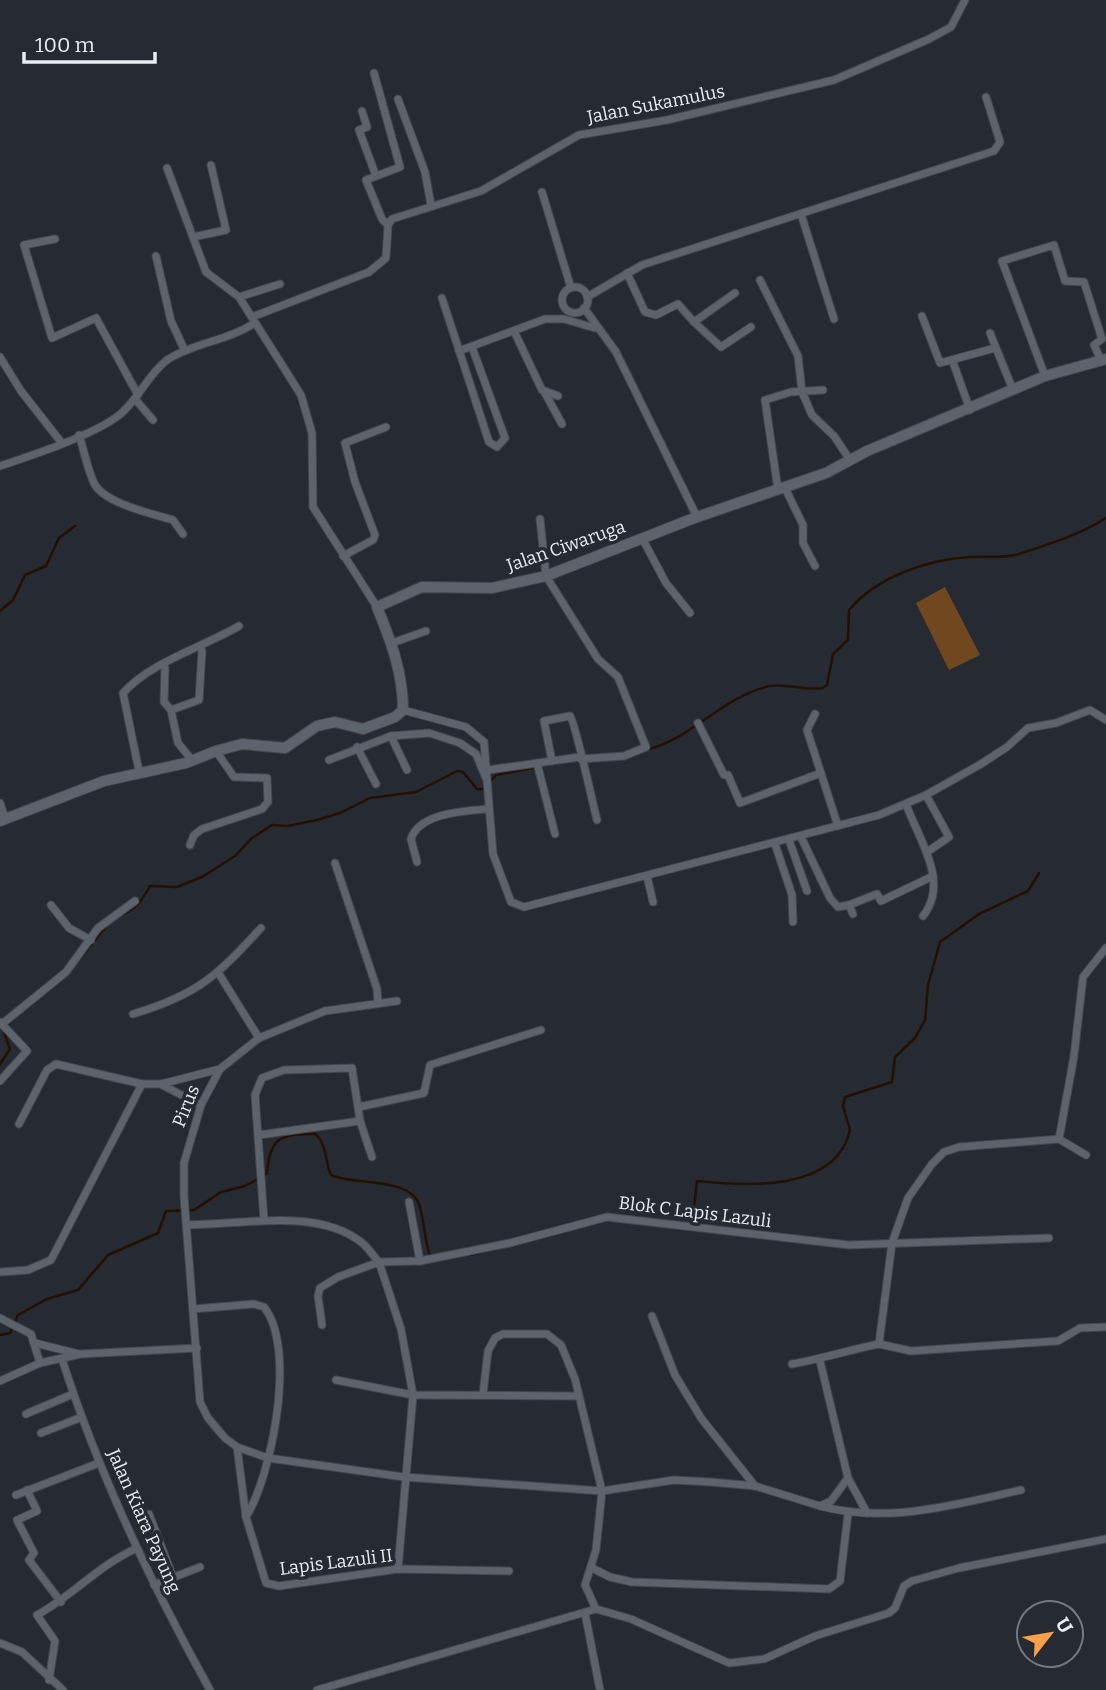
<svg xmlns="http://www.w3.org/2000/svg" width="1106" height="1690" viewBox="0 0 1106 1690" font-family="Bitter,serif">
<style>
.green{fill:#71471f}
.lines{fill:none;stroke-linecap:round;stroke-linejoin:round}
.stream{stroke:#241000;stroke-width:2.5}
.street-casing{stroke:#44474e;stroke-width:9}
.secondary-casing{stroke:#44474e;stroke-width:12}
.street{stroke:#5d636c;stroke-width:7}
.secondary{stroke:#5d636c;stroke-width:10}
.labels{text-anchor:middle;stroke-width:7;stroke-linejoin:round;paint-order:stroke}
.street-label{font-size:18px;fill:#eaedf2;stroke:#262a32}
</style>
<rect width="100%" height="100%" fill="#262a32"/>
<!-- green -->
<path class="green" d="M945,587L980,655L949,670L916,603Z"/>
<g class="lines">
<!-- stream -->
<g class="stream">
<path d="M0,611L13,600L25,575L46,566L59,538L75,526"/>
<path d="M645,750C691,740 723,696 770,686C785,683 806,691 823,688L827,685L833,654L848,640L849,610C877,577 926,560 969,557C985,556 1007,559 1022,553C1050,544 1081,534 1106,518"/>
<path d="M123,914C137,909 143,898 150,886L177,887L202,877L235,856L252,838L272,825L288,826L317,820L340,813L370,798L416,792L457,771L463,772L477,789H483L496,775L553,764"/>
<path d="M78,961L109,923"/>
<path d="M0,1064L10,1049L4,1032L10,1022"/>
<path d="M264,1175L267,1173C270,1139 279,1133 315,1134C327,1143 325,1162 331,1175C355,1186 412,1176 420,1207C424,1223 425,1240 430,1256"/>
<path d="M692,1226L697,1181C744,1186 836,1193 850,1130L843,1106L845,1097L892,1082L895,1057L915,1038L925,1020L928,985L940,942L979,914L1028,891L1039,873"/>
<path d="M470,1255L552,1235"/>
<path d="M0,1335L10,1333L18,1315L47,1299L78,1290L108,1255L158,1233L166,1211L194,1210L221,1192L245,1186L258,1179"/>
</g>
<!-- street casing -->
<g class="street-casing">
<g id="street">
<path d="M374,73L400,167L366,180L382,219L388,225"/>
<path d="M398,99L425,172L431,205"/>
<path d="M362,111L367,127L359,130L376,176"/>
<path d="M167,168L206,272L239,297L301,395L312,433L313,507L377,607"/>
<path d="M542,192L571,288"/>
<path d="M801,214L834,319"/>
<path d="M193,237L226,230L211,165"/>
<path d="M55,239L24,245L52,338L96,318L138,395"/>
<path d="M156,256L171,321L185,351"/>
<path d="M627,273L645,312L656,315L678,304L694,322"/>
<path d="M760,280L798,356L802,392L812,415L834,436L850,460"/>
<circle cx="575" cy="300" r="13"/>
<path d="M735,293L694,322L721,347L751,327"/>
<path d="M239,297L280,284"/>
<path d="M587,297L642,265L994,151L1000,142L986,97"/>
<path d="M442,298L489,442L497,447L505,438L472,347"/>
<path d="M584,308L616,352L697,517"/>
<path d="M922,316L940,363L995,348"/>
<path d="M252,317L369,272L386,258L388,225L392,219L481,191L579,135L667,120L834,80L929,39L951,27L965,0"/>
<path d="M514,331L542,390L558,396"/>
<path d="M990,333L1013,390"/>
<path d="M459,351L545,319H564L595,328"/>
<path d="M0,357L21,391L61,442"/>
<path d="M953,362L970,410"/>
<path d="M1045,376L1002,261L1054,245L1065,281L1084,282L1102,339L1094,345L1101,360"/>
<path d="M545,393L562,424"/>
<path d="M135,399L153,420"/>
<path d="M79,435C84,450 87,468 94,483C103,503 153,514 173,520L183,534"/>
<path d="M0,466C33,455 91,436 118,416C138,401 147,375 167,360C193,343 227,341 255,323"/>
<path d="M785,488L803,525V543L815,566"/>
<path d="M778,490L765,400L791,392L823,390"/>
<path d="M540,519L546,576L598,659L618,677L646,747L624,756L581,759"/>
<path d="M642,538L666,583L690,613"/>
<path d="M343,556L373,540L375,535L355,482L345,443L386,427"/>
<path d="M392,643L426,631"/>
<path d="M165,668L164,702L171,710"/>
<path d="M403,710L466,727L484,742L493,854L511,902L524,907L879,815L926,795L981,764L1007,747L1028,728L1056,723L1090,710L1106,720"/>
<path d="M815,714L807,730L838,826"/>
<path d="M698,723L724,775H728L740,803L821,773"/>
<path d="M391,736L407,770"/>
<path d="M357,747L376,784"/>
<path d="M192,760L178,743L171,710L199,700L202,651"/>
<path d="M329,760L391,736L429,733L460,743L476,754L486,778"/>
<path d="M552,761L544,721L570,716C575,721 593,805 597,820"/>
<path d="M537,763L555,834"/>
<path d="M488,770L580,757"/>
<path d="M139,771L123,693C151,662 201,648 239,626"/>
<path d="M926,795L949,837L927,852"/>
<path d="M0,803L5,818"/>
<path d="M906,804C919,840 950,882 923,916"/>
<path d="M801,837L830,898L838,907L849,905L853,914"/>
<path d="M789,840L807,891"/>
<path d="M775,844L792,895L793,922"/>
<path d="M190,845L194,835L202,829L262,809L268,802L267,778L234,777L216,751"/>
<path d="M417,862L411,839C419,813 464,811 487,809"/>
<path d="M335,863L377,989L378,1003"/>
<path d="M647,876L653,902"/>
<path d="M51,905L69,928L91,940"/>
<path d="M849,905L877,894L881,901L933,876"/>
<path d="M219,974L259,1038"/>
<path d="M397,1001L325,1011L259,1038L220,1069L201,1105L184,1163V1196L200,1402L208,1418L225,1438L237,1447L268,1458L404,1477L602,1491L674,1480L711,1482L755,1486L820,1506L831,1501L848,1478L820,1361"/>
<path d="M133,1014C197,995 217,976 261,928"/>
<path d="M2,1024L66,972L98,928L135,901"/>
<path d="M0,1081L27,1051L0,1022"/>
<path d="M161,1084L220,1069"/>
<path d="M359,1107L424,1093L430,1065L541,1030"/>
<path d="M19,1124L47,1070L56,1064L142,1084"/>
<path d="M259,1135L360,1121"/>
<path d="M1059,1139L1086,1155"/>
<path d="M409,1202L420,1261"/>
<path d="M264,1220L255,1095L262,1078L284,1070L352,1068L360,1121L372,1157"/>
<path d="M187,1225C239,1225 317,1207 361,1242C368,1247 373,1256 379,1262L420,1261L510,1243L607,1217L849,1245L1049,1238"/>
<path d="M0,1272L28,1270L51,1260L142,1084H160L201,1105"/>
<path d="M193,1309L254,1304L264,1307C297,1348 272,1475 246,1517"/>
<path d="M652,1316L675,1375L701,1418L755,1486"/>
<path d="M0,1318L31,1334L40,1363"/>
<path d="M322,1325L318,1296L320,1288L338,1277L379,1262L401,1329L413,1395L398,1569"/>
<path d="M35,1343L79,1354"/>
<path d="M879,1344L911,1351L1058,1341L1080,1328L1106,1327"/>
<path d="M62,1359C99,1475 151,1584 210,1690"/>
<path d="M792,1364C822,1359 848,1350 879,1344L892,1243L908,1198L932,1164L944,1152L959,1147L1059,1139L1074,1056L1083,977L1106,948"/>
<path d="M336,1380L413,1395L578,1396"/>
<path d="M0,1381L40,1363L81,1354L197,1348"/>
<path d="M483,1394L488,1351L495,1338L503,1334H547L561,1345L575,1379L602,1491L596,1550L585,1585L596,1609"/>
<path d="M26,1414L73,1394"/>
<path d="M41,1433L82,1417"/>
<path d="M237,1447L246,1517L266,1583L279,1586L398,1569L509,1571"/>
<path d="M848,1478L867,1513"/>
<path d="M27,1490L37,1511L17,1520L34,1553L29,1560L61,1602"/>
<path d="M16,1495L99,1463"/>
<path d="M820,1506C888,1524 953,1505 1021,1490"/>
<path d="M149,1514L173,1577"/>
<path d="M592,1568L610,1577L632,1582L829,1589L840,1581L848,1514"/>
<path d="M154,1585L200,1567"/>
<path d="M585,1613L600,1690"/>
<path d="M0,1643L22,1652L63,1690"/>
<path d="M49,1680L55,1641L37,1615C72,1596 98,1566 135,1549"/>
<path d="M317,1690L596,1609L631,1619L729,1663L764,1659L815,1636L889,1613L895,1608L904,1586L912,1581L959,1568L1106,1539"/>
</g>
</g>
<!-- secondary casing -->
<g class="secondary-casing">
<path id="secondary" d="M0,821L104,781L186,763L216,751L242,744L285,748L317,726L335,722L363,729L395,717L403,710C403,673 391,641 377,607L422,587L492,588L546,576L697,517L826,473L867,451L1045,376L1106,359"/>
</g>
<!-- street -->
<use href="#street" class="street"/>
<!-- secondary -->
<use href="#secondary" class="secondary"/>
</g>
<g class="labels">
<!-- street labels -->
<g class="street-label">
<text transform="translate(656 104) rotate(-11)" y="6">Jalan Sukamulus</text>
<text transform="translate(566 546) rotate(-19)" y="6">Jalan Ciwaruga</text>
<text transform="translate(186 1106) rotate(-68)" y="6">Pirus</text>
<text transform="translate(695 1212) rotate(7)" y="6">Blok C Lapis Lazuli</text>
<text transform="translate(144 1521) rotate(66)" y="6">Jalan Kiara Payung</text>
<text transform="translate(336 1562) rotate(-7)" y="6">Lapis Lazuli II</text>
</g>
</g>
<!-- north arrow -->
<g transform="translate(1050 1634) rotate(59)"><circle r="33" fill="#262a32" stroke="#74787f" stroke-width="2"/>
<path d="M0-5L12 26L0 18L-12 26Z" fill="#f8a14a"/>
<text y="-10" font-size="19" font-weight="bold" text-anchor="middle" fill="#eaedf2">U</text>
</g>
<!-- scale -->
<path d="M24 52v10h131v-10" fill="none" stroke="#eaedf2" stroke-width="3.5"/>
<text x="35" y="52" font-size="21" fill="#eaedf2" stroke="#262a32" stroke-width="5" paint-order="stroke">100 m</text>
</svg>
